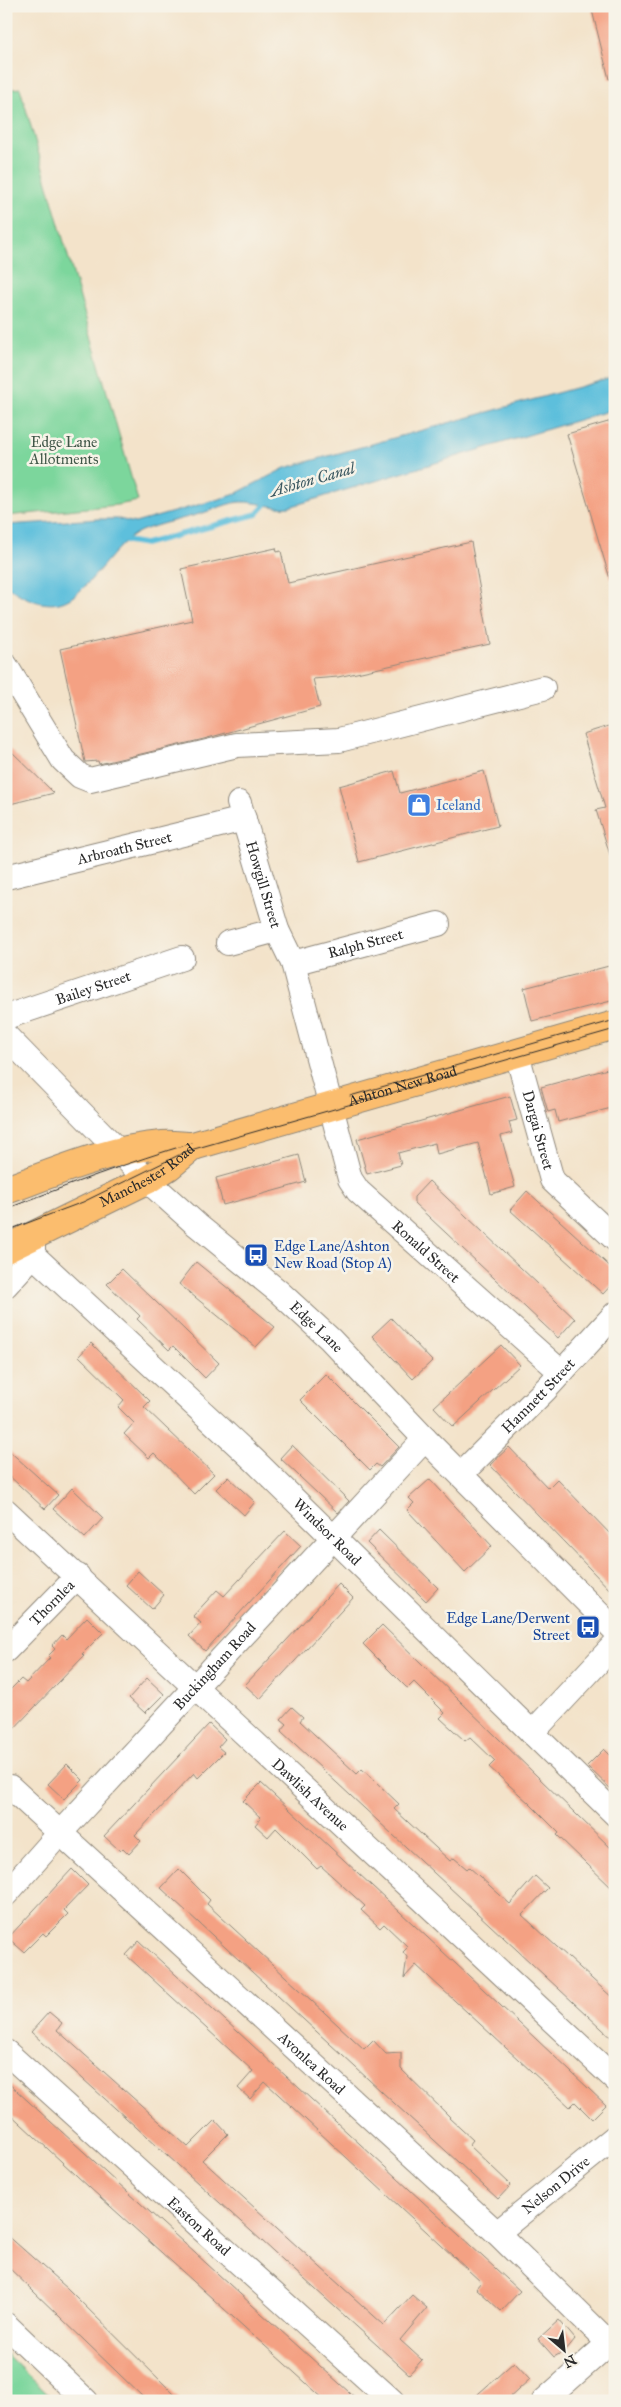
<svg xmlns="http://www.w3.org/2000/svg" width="621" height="2407" viewBox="0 0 621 2407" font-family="'IM FELL Great Primer',serif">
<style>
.green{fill:#7cd69c;stroke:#548064}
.water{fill:#5dbfdc;stroke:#447584}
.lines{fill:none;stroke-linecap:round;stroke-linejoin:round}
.stream{stroke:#5dbfdc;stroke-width:5.5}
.building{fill:#f4a183}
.minor-casing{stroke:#8f877a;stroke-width:26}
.major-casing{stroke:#8f877a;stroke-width:30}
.minor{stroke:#fff;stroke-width:24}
.major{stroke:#fbbd6e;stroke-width:28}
.tram{stroke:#2b2b2b;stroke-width:1}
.labels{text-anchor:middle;stroke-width:5;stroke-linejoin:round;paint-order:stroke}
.park-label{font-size:15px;fill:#3f5647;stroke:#f7f3e8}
.shop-label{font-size:15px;fill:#366cbe;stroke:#f7f3e8;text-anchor:start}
.street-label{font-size:15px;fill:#2b2b2b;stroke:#f7f3e8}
.transit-label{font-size:15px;fill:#164399;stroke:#f7f3e8;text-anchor:start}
.water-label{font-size:16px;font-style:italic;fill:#3a5760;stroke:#f7f3e8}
</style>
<rect width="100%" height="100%" fill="#f7f3e8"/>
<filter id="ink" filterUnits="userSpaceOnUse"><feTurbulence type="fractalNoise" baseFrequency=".02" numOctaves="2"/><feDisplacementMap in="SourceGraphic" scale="10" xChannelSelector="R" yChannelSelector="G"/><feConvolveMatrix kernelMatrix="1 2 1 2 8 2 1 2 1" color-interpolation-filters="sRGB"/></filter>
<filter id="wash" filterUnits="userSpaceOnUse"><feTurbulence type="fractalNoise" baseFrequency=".0096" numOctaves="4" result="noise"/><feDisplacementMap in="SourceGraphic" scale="20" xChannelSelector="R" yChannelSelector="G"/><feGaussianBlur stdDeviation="1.12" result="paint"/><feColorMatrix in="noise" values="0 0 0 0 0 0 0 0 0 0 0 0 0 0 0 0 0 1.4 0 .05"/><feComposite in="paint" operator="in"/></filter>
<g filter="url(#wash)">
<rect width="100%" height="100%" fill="#f3e3ca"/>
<!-- green -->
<g class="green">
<path d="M20,88L138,501L117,505L6,516V90Z"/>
<path d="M6,2354L55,2401H6Z"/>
</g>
<!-- water -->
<path class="water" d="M615,377V409L289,507C273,509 257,501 240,502C228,503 215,509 203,513C183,519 161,523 141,531C111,544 88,597 59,603C41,607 19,596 6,585V525L98,519H119L135,523L233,495L285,468Z"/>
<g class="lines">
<!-- stream -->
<path class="stream" d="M127,541L145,544L257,514L265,505"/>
</g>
<g id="blocks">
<!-- building -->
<g class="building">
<path d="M591,6H615V78L609,79Z"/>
<path d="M615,420V579H610L567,434Z"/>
<path d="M471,542L490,644L338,677L313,679L320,707L204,739L99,764L98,761L85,762L60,649L192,620L181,569L276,548L277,552L281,551L288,583Z"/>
<path d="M615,724V857L611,858L596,810L605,808L583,734Z"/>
<path d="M6,746L54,793L6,805Z"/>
<path d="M394,771L400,793L484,771L498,826L359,862L339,786Z"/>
<path d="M609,966L615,989V1000L532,1021L524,988Z"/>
<path d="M615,1067V1107L558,1122L555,1110L548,1112L541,1087Z"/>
<path d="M510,1096L517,1120L509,1122L512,1133L501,1136L515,1187L491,1194L478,1143L437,1154L435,1143L398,1153L401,1165L367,1174L357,1139Z"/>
<path d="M299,1155L306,1182L223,1205L216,1178Z"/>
<path d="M429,1181L575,1319L558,1338L414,1203V1197Z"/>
<path d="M527,1191L615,1271V1281L603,1294L510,1210Z"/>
<path d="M196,1262L275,1327L256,1347L179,1284Z"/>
<path d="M122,1269L219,1363L205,1378L173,1346L169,1350L137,1319L140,1316L107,1284Z"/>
<path d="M391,1318L432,1361L413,1379L372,1336Z"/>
<path d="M91,1343L150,1401L144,1407L214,1474L194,1494L154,1453L149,1458L124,1434L134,1423L118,1407L124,1400L79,1356Z"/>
<path d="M501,1345L520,1365L453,1427L434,1407Z"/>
<path d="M326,1374L399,1447L380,1467L376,1464L370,1470L300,1400Z"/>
<path d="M292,1445L349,1501L338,1513L280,1458Z"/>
<path d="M509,1447L548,1488L557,1479L615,1539V1595L490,1465Z"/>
<path d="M6,1448L58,1495L45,1509L6,1473Z"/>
<path d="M228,1477L255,1502L244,1515L216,1489Z"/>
<path d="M430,1479L492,1546L465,1572L407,1510L414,1503L409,1498Z"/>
<path d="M72,1488L103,1518L85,1538L53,1509Z"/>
<path d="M379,1530L438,1588L426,1601L367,1543Z"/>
<path d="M285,1531L301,1546L205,1651L189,1636L201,1623L193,1616L217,1590L224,1596Z"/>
<path d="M138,1571L164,1595L152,1609L126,1585Z"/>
<path d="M339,1584L353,1598L260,1699L245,1685Z"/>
<path d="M87,1617L103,1633L82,1654L84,1656L6,1737V1694L21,1679L26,1683L50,1658L48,1656L55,1649L52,1646L62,1635L66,1639Z"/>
<path d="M382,1625L615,1852V1891L557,1835L559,1833L529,1803L489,1767L495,1761L470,1737L465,1741L440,1718L445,1713L414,1682L408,1688L406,1687L363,1644Z"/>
<path d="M147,1678L164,1694L145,1713L129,1698Z"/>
<path d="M292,1707L303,1717L300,1721L357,1774L362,1769L375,1781L399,1804L394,1809L450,1861L454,1858L467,1869L469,1867L510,1904L535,1876L548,1888L522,1915L615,2000V2041L281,1731L287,1724L281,1719Z"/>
<path d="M209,1724L225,1739L218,1747L224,1752L198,1778L194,1773L135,1835L141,1841L129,1854L123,1848L120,1851L104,1836Z"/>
<path d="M604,1749L615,1760V1793L587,1766Z"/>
<path d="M67,1764L83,1780L64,1799L48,1784Z"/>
<path d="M261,1783L483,1989L606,2105L592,2119L575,2102L570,2107L416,1965L404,1978L407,1957L403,1952L408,1947L384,1924L380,1928L361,1910L365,1906L321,1866L317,1869L276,1828L268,1837L255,1825L261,1818L243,1801Z"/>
<path d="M72,1869L88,1885L64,1910L68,1914L46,1936L43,1933L24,1952L8,1938Z"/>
<path d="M179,1869L210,1900L207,1904L364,2049L373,2040L386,2054L401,2053V2069L450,2117L449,2118L473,2140L469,2145L511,2185L498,2199L161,1888Z"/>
<path d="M139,1941L520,2291L501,2311L476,2288L481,2282L265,2082L250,2099L238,2088L253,2071L126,1955Z"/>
<path d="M49,2012L62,2023L57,2030L188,2147L215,2120L228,2134L202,2160L384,2325L412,2295L427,2308L400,2340L422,2360L409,2374L31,2032Z"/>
<path d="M6,2081L251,2304L359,2401H326L90,2188L6,2110Z"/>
<path d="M6,2234L68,2289L181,2401H147L86,2342L6,2265Z"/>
<path d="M559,2320L575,2339L566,2350L554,2357L538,2339Z"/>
<path d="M514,2362L530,2379L506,2401H470Z"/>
</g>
</g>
</g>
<g filter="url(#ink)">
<use href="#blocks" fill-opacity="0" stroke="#8f877a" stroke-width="1"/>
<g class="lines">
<!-- minor casing -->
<g class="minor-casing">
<g id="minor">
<path d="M6,666L63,760L80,776L90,780L237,745L339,740L543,688"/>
<path id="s1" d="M239,803L277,930L293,963L350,1179L358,1191L561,1372"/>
<path id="s2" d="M6,877L244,819"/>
<path d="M228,943L277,930"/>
<path id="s3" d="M293,963L438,924"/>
<path id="s4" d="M6,1017L182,958"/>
<path id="s5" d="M6,1036L147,1180L197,1225L279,1292L330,1339L425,1439L615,1630"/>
<path id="s6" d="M517,1054L552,1180L615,1239"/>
<path id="s7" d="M33,1255L254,1460L615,1814"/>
<path d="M6,1285L33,1255V1240"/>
<path id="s8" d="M461,1474L546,1389L615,1314"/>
<path id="s9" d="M6,1511L615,2079"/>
<path id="s10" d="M6,1650L78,1576"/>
<path d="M532,1733L615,1644"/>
<path id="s11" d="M10,1787L497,2233L609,2343"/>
<path id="s12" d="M6,1894L60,1833L425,1439"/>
<path id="s13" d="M6,2052L392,2401"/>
<path id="s14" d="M497,2233L615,2137"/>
<path d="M6,2325L86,2401"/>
<path d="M544,2401L615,2338"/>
</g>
</g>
<!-- major casing -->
<g class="major-casing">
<g id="major">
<path id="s15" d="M6,1190C56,1172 108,1149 162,1145C172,1144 183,1146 193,1146L615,1025"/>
<path id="s16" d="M6,1249L147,1180L169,1166L193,1146"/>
</g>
</g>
<!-- minor -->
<use href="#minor" class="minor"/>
<!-- major -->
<use href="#major" class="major"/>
<!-- tram -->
<g class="tram">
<path d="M350,1096L615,1020"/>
<path d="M6,1209C68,1185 129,1162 192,1143"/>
<path d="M6,1231L83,1202L187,1151L615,1029"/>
</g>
</g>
</g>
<!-- icons -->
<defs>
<g id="shop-square" transform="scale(1.25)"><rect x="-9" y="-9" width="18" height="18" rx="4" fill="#3f7fe0" stroke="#f7f3e8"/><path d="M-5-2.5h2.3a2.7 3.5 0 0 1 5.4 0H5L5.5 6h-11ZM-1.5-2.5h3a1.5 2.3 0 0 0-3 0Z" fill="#fff"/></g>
<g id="bus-square" transform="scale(1.25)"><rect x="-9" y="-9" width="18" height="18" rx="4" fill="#1a4fb4" stroke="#f7f3e8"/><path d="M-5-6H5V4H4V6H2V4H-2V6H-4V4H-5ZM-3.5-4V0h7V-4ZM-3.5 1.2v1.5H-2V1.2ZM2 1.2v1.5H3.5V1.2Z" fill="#fff"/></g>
</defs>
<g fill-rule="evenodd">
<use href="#shop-square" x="419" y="805"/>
<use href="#bus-square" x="256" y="1255"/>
<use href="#bus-square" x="588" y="1627"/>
</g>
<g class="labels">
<!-- park labels -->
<g class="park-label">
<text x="64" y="447">Edge Lane<tspan x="64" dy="17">Allotments</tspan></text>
</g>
<!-- shop labels -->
<g class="shop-label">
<text x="436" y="810">Iceland</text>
</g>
<!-- street labels -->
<g class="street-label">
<text dy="5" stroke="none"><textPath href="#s2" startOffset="122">Arbroath Street</textPath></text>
<text dy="5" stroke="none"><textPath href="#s1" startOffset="85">Howgill Street</textPath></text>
<text dy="5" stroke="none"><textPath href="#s3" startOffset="75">Ralph Street</textPath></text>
<text dy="5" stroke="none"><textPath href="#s4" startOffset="92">Bailey Street</textPath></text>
<text dy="5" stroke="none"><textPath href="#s15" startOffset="412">Ashton New Road</textPath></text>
<text dy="5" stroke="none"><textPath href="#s6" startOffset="79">Dargai Street</textPath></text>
<text dy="5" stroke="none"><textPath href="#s16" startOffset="159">Manchester Road</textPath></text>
<text dy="5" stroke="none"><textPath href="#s1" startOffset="498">Ronald Street</textPath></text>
<text dy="5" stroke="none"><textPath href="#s5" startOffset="426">Edge Lane</textPath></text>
<text dy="5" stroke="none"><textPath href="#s8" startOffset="110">Hamnett Street</textPath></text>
<text dy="5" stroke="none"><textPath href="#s7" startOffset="404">Windsor Road</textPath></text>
<text dy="5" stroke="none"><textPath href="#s10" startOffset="66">Thornlea</textPath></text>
<text dy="5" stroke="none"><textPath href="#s12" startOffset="309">Buckingham Road</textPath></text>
<text dy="5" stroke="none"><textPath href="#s9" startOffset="416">Dawlish Avenue</textPath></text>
<text dy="5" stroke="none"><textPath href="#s11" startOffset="409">Avonlea Road</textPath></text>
<text dy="5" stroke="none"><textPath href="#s14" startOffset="76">Nelson Drive</textPath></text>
<text dy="5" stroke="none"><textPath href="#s13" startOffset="260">Easton Road</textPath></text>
</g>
<!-- transit labels -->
<g class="transit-label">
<text x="274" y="1251">Edge Lane/Ashton<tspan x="274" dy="17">New Road (Stop A)</tspan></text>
<text x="570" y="1623" text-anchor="end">Edge Lane/Derwent<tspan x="570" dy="17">Street</tspan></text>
</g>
<!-- water labels -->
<g class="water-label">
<text transform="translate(312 479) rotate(-16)" y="6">Ashton Canal</text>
</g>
</g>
<!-- margin -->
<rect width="621" height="2407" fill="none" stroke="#f7f3e8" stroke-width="25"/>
<!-- north arrow -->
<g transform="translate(564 2350) rotate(152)" stroke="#f7f3e8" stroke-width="4" paint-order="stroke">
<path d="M0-4L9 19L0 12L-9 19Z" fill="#2b2b2b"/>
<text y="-8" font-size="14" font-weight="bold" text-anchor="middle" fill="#2b2b2b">N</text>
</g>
</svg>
